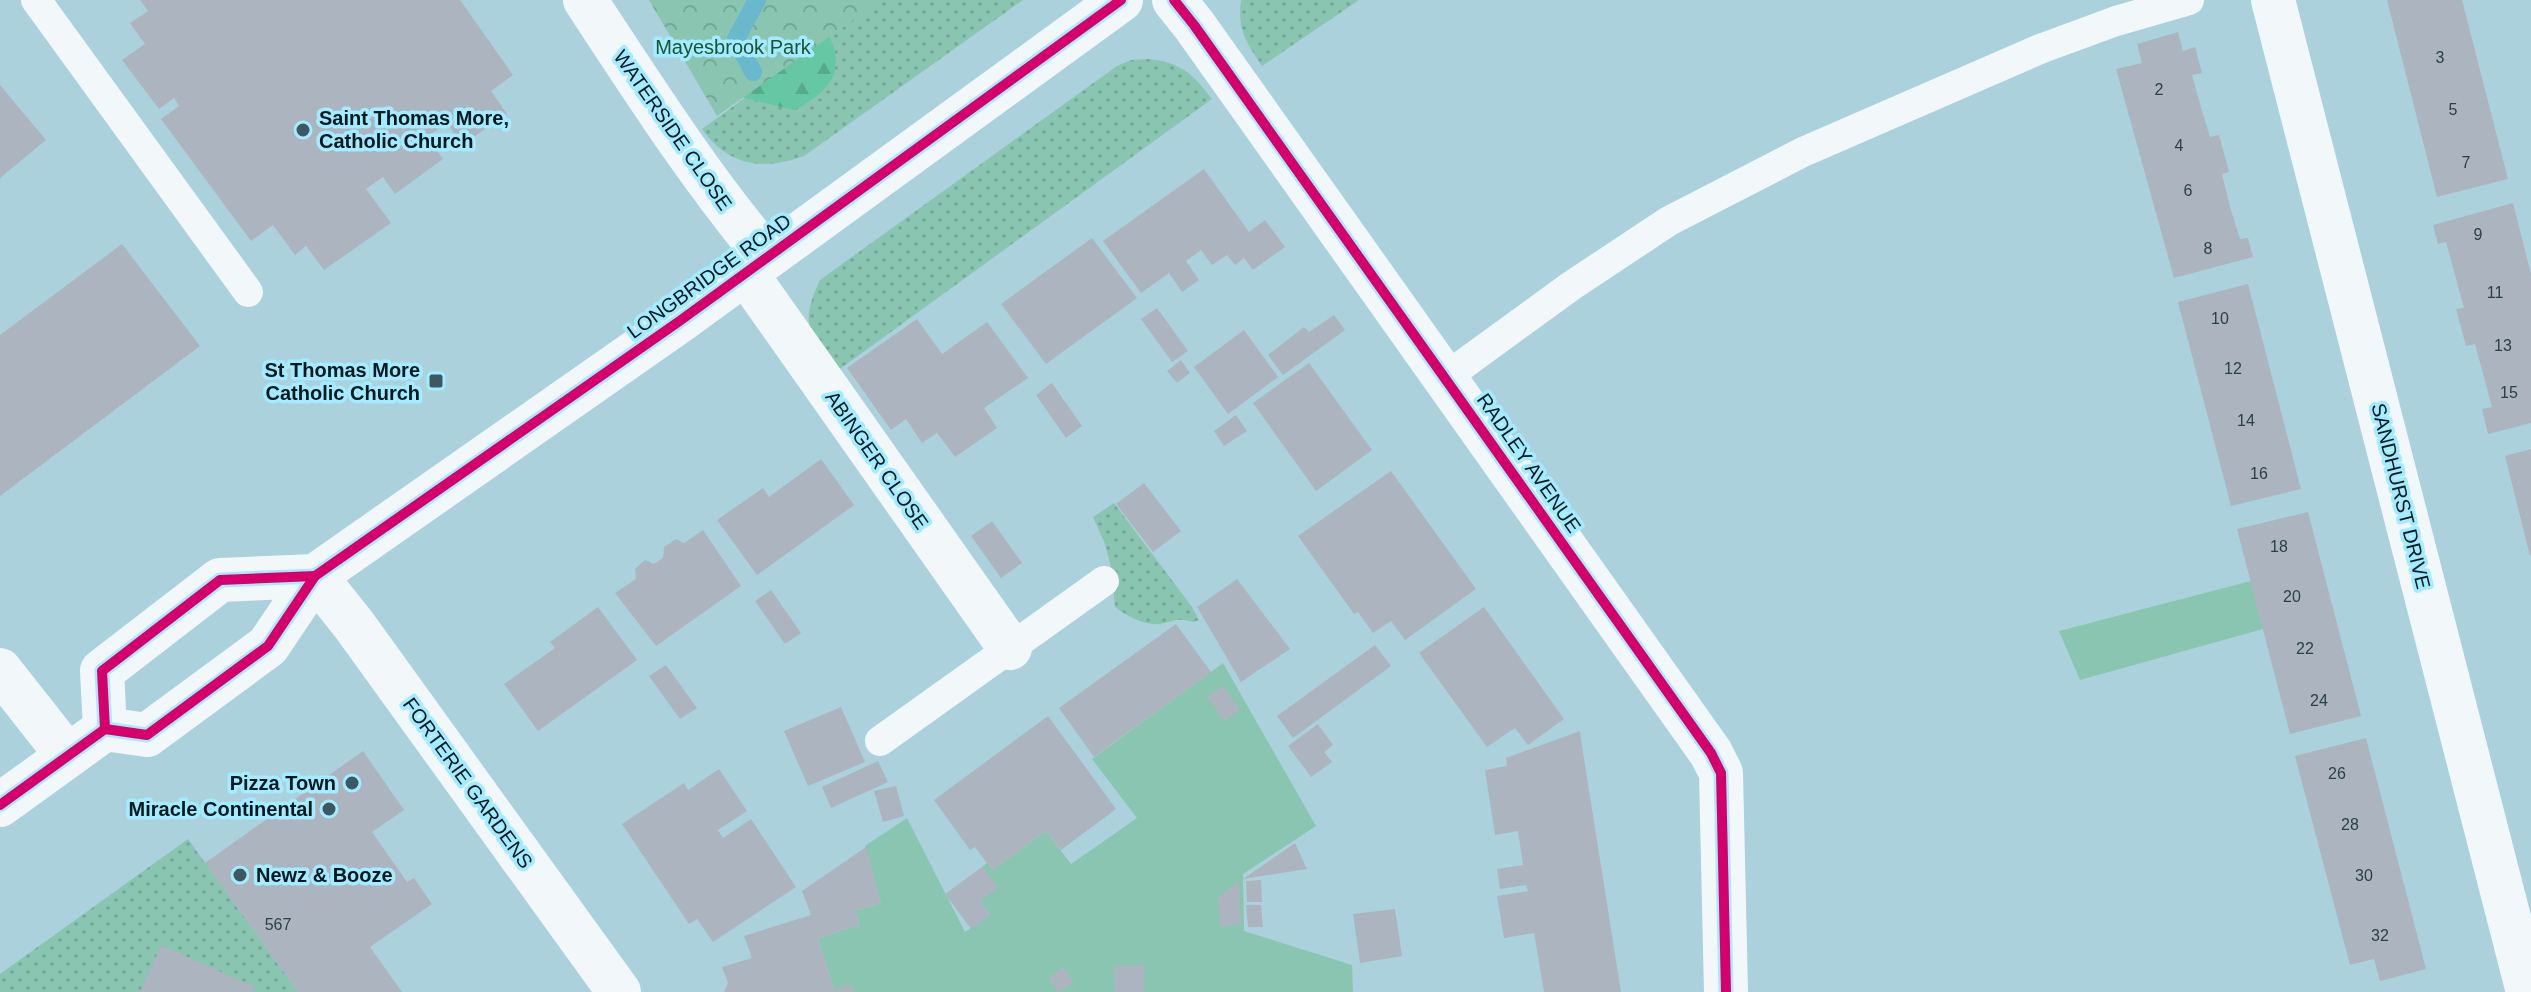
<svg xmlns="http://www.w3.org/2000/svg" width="2531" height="992" viewBox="0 0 2531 992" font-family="Arial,sans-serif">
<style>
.grass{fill:url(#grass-dots)}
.forest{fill:url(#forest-firs)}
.park{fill:url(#park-crowns)}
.garden{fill:#89c5b0}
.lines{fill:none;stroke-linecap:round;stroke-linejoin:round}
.stream{stroke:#69b8cc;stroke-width:18}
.building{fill:#acb4bf}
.service{stroke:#f2f8fa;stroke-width:30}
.minor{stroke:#f2f8fa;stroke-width:44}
.primary{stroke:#f2f8fa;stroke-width:44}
.cycleway-casing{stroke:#a3ecff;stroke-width:15}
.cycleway{stroke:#d6006c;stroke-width:10}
.poi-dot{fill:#3c5961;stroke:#a3ecff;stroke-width:3}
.labels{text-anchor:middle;stroke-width:7;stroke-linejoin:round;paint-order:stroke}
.number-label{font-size:16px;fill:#2b3f47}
.park-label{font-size:20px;fill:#1d5335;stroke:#a3ecff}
.poi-label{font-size:20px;font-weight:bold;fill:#00181f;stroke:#a3ecff;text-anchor:end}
.street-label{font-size:20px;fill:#00181f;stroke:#a3ecff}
</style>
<defs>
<pattern id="grass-dots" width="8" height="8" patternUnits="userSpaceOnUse" patternTransform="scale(2)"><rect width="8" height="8" fill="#89c5b0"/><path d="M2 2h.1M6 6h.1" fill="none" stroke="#74a897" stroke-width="1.8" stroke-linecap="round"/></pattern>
<pattern id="forest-firs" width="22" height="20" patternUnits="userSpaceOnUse" patternTransform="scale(2)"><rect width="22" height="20" fill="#65c7a4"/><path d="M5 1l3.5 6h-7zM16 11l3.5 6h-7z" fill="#56aa8d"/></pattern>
<pattern id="park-crowns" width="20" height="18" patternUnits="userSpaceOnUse" patternTransform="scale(2)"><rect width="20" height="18" fill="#89c5b0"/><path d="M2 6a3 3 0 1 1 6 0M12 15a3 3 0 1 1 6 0" fill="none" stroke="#74a897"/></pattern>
</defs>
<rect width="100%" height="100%" fill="#abd2dc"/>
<!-- grass -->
<g class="grass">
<path d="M880,0H1023L804,156C762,171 728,166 702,129Z"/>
<path d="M1241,0H1359L1262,66C1246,43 1237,29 1241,0Z"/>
<path d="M1148,59C1181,62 1193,74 1212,99L833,374C811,331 798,327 820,280L1117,66L1131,60Z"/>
<path d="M1114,503L1192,607L1199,620L1193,622C1175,617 1177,621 1160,624C1145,626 1127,616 1115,607L1111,567L1105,544L1093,517Z"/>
<path d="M188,839L298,992H0V974Z"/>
</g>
<!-- forest -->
<path class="forest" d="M823,25C848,66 835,89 794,110L737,96Z"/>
<!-- park -->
<path class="park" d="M649,0H882L717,116Z"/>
<!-- garden -->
<g class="garden">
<path d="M2251,581L2263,629L2080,680L2059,631Z"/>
<path d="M1223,663L1316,826L1243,874L1244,931L1352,965L1353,992H855L834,990L818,938L860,925L855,911L881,903L865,846L907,818L965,932L990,915L980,900L997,888L982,867L987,863L992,870L1046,831L1071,864L1137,818L1092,759Z"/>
</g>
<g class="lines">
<!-- stream -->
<path class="stream" d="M753,72L736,39L757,0"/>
</g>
<!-- building -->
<g class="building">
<path d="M140,0H460L513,75L491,91L507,114L462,145L447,123L427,137L443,159L395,194L383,177L366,189L391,223L324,270L306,246L295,255L273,225L251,241L161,119L179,106L174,98L159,109L122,60L145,44L130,23L148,11Z"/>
<path d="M2387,0H2462L2508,179L2437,197Z"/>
<path d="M2178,32L2183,51L2195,47L2202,73L2192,75L2200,104L2210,137L2219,135L2229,172L2222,174L2230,207L2240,239L2248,238L2253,257L2174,278L2116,69L2142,63L2137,44Z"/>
<path d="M0,85L46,140L0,178Z"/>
<path d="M1204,169L1249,232L1265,220L1285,247L1253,270L1244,258L1235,265L1227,255L1212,265L1201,250L1186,261L1199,280L1182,292L1169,273L1141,293L1103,241Z"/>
<path d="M2513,203L2531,274V423L2488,434L2482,409L2492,407L2475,344L2466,346L2456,309L2464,308L2446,242L2438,244L2433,225Z"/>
<path d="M1092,238L1137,298L1046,364L1001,304Z"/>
<path d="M122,244L200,346L0,496V335Z"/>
<path d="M2248,284L2301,489L2231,506L2178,302Z"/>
<path d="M1157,308L1188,351L1172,362L1141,319Z"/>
<path d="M1334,315L1345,330L1283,375L1268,355L1304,327L1309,332Z"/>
<path d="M917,319L942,354L987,322L1028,378L984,408L997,428L955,457L937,433L922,443L906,419L891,430L847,368Z"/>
<path d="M1244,330L1278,377L1228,414L1194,367Z"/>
<path d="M1181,360L1190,373L1177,383L1167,371Z"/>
<path d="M1309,363L1372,450L1316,491L1253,403Z"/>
<path d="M1052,383L1082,426L1066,438L1036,395Z"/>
<path d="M1236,415L1247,431L1224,446L1214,431Z"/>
<path d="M2531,449V555L2530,556L2505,456Z"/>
<path d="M821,459L854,505L757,575L717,520L763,488L769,497Z"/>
<path d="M1391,471L1476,589L1405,640L1391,621L1373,633L1358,612L1354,614L1298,536Z"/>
<path d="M1144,483L1181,531L1153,552L1116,504Z"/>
<path d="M2308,512L2361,716L2290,734L2237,529Z"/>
<path d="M992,521L1022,563L1001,578L971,536Z"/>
<path d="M703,530L741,586L656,646L615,593L636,579L635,569L645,560L654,564L663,558L664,547L676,539L684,543Z"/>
<path d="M1237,579L1290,649L1241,682L1197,607Z"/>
<path d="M771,590L801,633L785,644L755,601Z"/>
<path d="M598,607L637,660L538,731L504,684L555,648L550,642Z"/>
<path d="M1484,607L1564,719L1528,745L1515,728L1487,747L1419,653Z"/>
<path d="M1176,624L1211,672L1094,757L1059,708Z"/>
<path d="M1375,645L1391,666L1293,738L1277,716Z"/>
<path d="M666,665L697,708L680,719L649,676Z"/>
<path d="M1223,686L1240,710L1224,721L1207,697Z"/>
<path d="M841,707L865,762L808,786L784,731Z"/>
<path d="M1048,716L1116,809L1061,850L1046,831L992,870L975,847L970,850L934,800Z"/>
<path d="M1318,724L1333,745L1324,752L1332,762L1311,777L1288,746Z"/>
<path d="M1580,731L1582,746L1621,992H1544L1534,933L1504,938L1497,896L1528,891L1526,885L1500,889L1497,869L1523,865L1518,831L1495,835L1485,770L1507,766L1506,758Z"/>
<path d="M2366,738L2426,969L2380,981L2374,959L2350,965L2295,756Z"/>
<path d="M363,751L404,810L372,832L407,882L414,878L432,904L370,947L402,992H298L205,863Z"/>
<path d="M878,761L888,782L831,808L822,787Z"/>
<path d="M719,769L747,811L718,830L723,838L751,819L796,887L713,942L697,919L689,924L622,824L684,783L688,790Z"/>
<path d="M896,786L904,816L883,822L874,791Z"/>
<path d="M1295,843L1307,869L1243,879Z"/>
<path d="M866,847L881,903L855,911L860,925L818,938L834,990L852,984L855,992H724L728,983L722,967L752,958L744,936L811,915L802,891Z"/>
<path d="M982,867L998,888L980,900L990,915L971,929L945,894Z"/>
<path d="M1261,880L1262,902H1247L1246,881Z"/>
<path d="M1239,881L1241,924L1221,927L1218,897Z"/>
<path d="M1246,905H1261L1263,927H1248Z"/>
<path d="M1395,909L1402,956L1360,963L1353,914Z"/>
<path d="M161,945L255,987L253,992H140Z"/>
<path d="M1144,965V992H1115L1114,966Z"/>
<path d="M1063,967L1074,983L1058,992L1048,978Z"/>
</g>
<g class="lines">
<!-- service -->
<g class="service">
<path d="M36,0L248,292"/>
<path d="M1446,377L1571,286L1669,221L1803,152L2040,49L2116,21L2189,0"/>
<path d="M880,741L1104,581"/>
</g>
<!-- minor -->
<g class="minor">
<path d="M585,0C643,88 699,176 767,257"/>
<path d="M1174,0L1194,25L1711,753L1721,773L1726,992"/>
<path d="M2273,0L2528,992"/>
<path d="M745,272L1010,648"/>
<path d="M315,576L354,625L619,992"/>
<path d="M0,670L67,755"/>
</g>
<!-- primary -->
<g class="primary">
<path d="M105,729L102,671L220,580L315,576"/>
<path d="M0,805L105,729L147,735L268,646L315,576L681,320L1121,0"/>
</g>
<!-- cycleway casing -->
<g class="cycleway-casing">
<g id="cycleway">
<path d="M1174,0L1194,25L1711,753L1721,773L1726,992"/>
<path d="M105,729L102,671L220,580L315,576"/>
<path d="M0,805L105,729L147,735L268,646L315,576L681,320L1121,0"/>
</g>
</g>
<!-- cycleway -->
<use href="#cycleway" class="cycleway"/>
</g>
<!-- markers -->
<g class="poi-dot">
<circle cx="303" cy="130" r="8"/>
<rect x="428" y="373" width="16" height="16" rx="4"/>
<circle cx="352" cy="783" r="8"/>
<circle cx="329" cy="809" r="8"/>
<circle cx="240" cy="875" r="8"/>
</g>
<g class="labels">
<!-- number labels -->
<g class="number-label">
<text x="2440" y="63">3</text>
<text x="2159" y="95">2</text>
<text x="2453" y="115">5</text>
<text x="2179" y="151">4</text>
<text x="2466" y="168">7</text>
<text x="2188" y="196">6</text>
<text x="2478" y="240">9</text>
<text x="2208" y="254">8</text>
<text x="2495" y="298">11</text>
<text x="2220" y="324">10</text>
<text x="2503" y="351">13</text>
<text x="2233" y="374">12</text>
<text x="2509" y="398">15</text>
<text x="2246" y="426">14</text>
<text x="2259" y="479">16</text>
<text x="2279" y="552">18</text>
<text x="2292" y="602">20</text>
<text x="2305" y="654">22</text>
<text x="2319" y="706">24</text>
<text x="2337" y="779">26</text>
<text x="2350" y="830">28</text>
<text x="2364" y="881">30</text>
<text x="278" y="930">567</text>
<text x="2380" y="941">32</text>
</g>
<!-- park labels -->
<g class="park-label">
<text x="733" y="54">Mayesbrook Park</text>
</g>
<!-- poi labels -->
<g class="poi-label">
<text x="319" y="125" text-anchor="start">Saint Thomas More,<tspan x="319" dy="23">Catholic Church</tspan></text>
<text x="420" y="377">St Thomas More<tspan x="420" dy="23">Catholic Church</tspan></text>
<text x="336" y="790">Pizza Town</text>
<text x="313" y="816">Miracle Continental</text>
<text x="256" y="882" text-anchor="start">Newz &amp; Booze</text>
</g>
<!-- street labels -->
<g class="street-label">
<text transform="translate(673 130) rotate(55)" y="7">WATERSIDE CLOSE</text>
<text transform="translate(709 276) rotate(-36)" y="7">LONGBRIDGE ROAD</text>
<text transform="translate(877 460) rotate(55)" y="7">ABINGER CLOSE</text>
<text transform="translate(1529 463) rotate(55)" y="7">RADLEY AVENUE</text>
<text transform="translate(2401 496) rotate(76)" y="7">SANDHURST DRIVE</text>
<text transform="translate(468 783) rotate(54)" y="7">FORTERIE GARDENS</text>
</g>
</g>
</svg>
